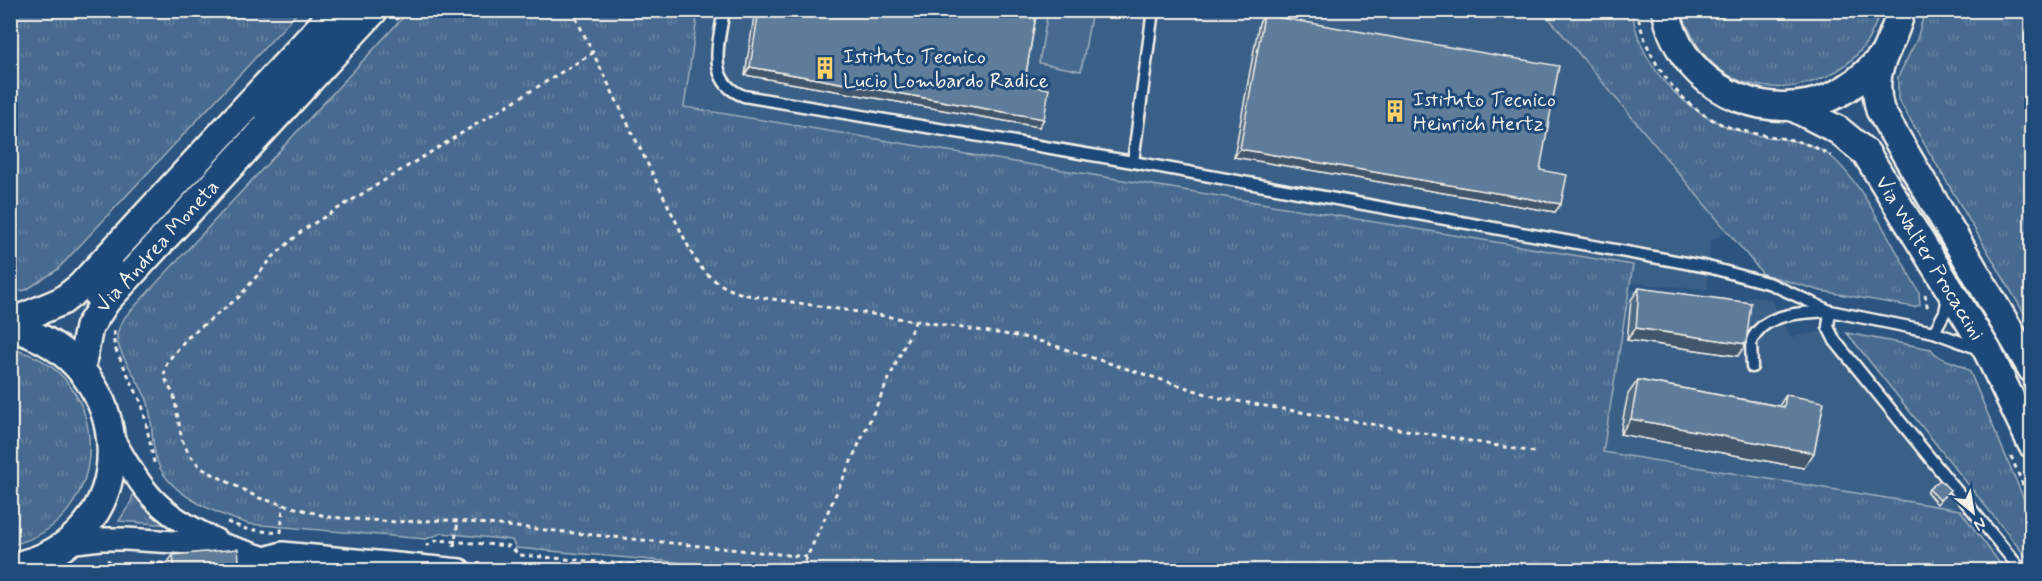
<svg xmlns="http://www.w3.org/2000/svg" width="2042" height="581" viewBox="0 0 2042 581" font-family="Mynerve,sans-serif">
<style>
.built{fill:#3b6088}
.grass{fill:url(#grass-tufts);stroke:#9eaebc;stroke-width:1.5}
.garden{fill:#496b90;stroke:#9eaebc;stroke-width:1.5}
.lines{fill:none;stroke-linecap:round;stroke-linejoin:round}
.service-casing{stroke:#f4f1e8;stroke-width:15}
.minor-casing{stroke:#f4f1e8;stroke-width:26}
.tertiary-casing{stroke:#f4f1e8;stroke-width:32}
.path{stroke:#f4f1e8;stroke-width:3;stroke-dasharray:4.5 4.5;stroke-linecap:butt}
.service{stroke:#1f4a7a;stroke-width:10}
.minor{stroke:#1f4a7a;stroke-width:21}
.tertiary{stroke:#1f4a7a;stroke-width:27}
.wall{fill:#516a84;stroke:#f4f1e8;stroke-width:1.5}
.shaded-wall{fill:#42566c;stroke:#f4f1e8;stroke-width:1.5}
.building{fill:#5e7b9a;stroke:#f4f1e8;stroke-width:1.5}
.labels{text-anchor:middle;stroke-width:6;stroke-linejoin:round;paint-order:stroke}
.poi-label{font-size:21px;fill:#f4f1e8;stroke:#1f4a7a;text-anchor:start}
.street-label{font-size:21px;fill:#f4f1e8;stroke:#1f4a7a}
</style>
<defs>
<pattern id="grass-tufts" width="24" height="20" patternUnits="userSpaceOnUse" patternTransform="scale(1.5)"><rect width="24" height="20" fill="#496b90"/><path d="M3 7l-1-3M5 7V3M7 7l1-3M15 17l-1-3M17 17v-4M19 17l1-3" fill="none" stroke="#6481a0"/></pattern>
</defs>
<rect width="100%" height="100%" fill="#2c5481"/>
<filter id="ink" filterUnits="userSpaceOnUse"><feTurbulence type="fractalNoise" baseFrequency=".0167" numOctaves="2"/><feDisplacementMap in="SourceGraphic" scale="12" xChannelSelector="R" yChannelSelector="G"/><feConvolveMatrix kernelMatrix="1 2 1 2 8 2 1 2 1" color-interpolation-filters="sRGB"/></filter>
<g filter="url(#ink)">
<!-- built -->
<g class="built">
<path d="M698,11H1543L1727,231L1710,241L1707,289L1630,283L1633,265L683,106Z"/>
<path d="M1629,289L1733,306L1752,296L1772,300L1790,337L1823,332L1960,510L1603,452Z"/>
</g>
<!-- grass -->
<g class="grass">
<path d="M11,10H299V11L57,270L26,290L11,293Z"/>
<path d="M409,11H698L684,107L1633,265L1603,452L1960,510L2005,570H765L516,548L512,540L442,533L426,539L249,524C223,516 188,502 169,481C148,459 155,430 148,403C142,384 117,354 117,337C117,329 122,323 125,317Z"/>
<path d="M1543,11H1632C1641,74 1695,123 1756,135C1781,140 1807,139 1829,155C1860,177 1899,257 1919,292L1920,305L1914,307L1821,291L1763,274Z"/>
<path d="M1681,11H1881C1877,20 1873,31 1868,40C1838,90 1758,104 1714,65C1697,49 1689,31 1681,11Z"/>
<path d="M1925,11H2031V325L1898,99V77L1917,39Z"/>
<path d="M1847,333L1931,349C1940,363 1959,360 1970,372L2031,516V563Z"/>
<path d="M11,349C115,370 116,522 11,545Z"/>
<path d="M134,489L172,525L119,521L131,502Z"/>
</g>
<!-- garden -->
<path class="garden" d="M1048,11H1092L1081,71L1039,63Z"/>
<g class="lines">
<!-- service casing -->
<g class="service-casing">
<g id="service">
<path d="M724,10C719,42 705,82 744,96L1133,162L1708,267L1771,284L1830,311C1802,313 1763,312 1751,342L1752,367"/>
<path d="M259,113L354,10"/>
<path d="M1133,162L1153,10"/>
<path d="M1948,297L1945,312L1934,332L1982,350"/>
<path d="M91,300L118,265"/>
<path d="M1934,332L1830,311L1828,327L1835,341L2021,570"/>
</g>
</g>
<!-- minor casing -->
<g class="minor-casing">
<g id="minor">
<path d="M112,437C146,495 154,510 216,540"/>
<path d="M67,543L101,539H125L224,545L265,558L282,553L460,570"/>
</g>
</g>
<!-- tertiary casing -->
<g class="tertiary-casing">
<g id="tertiary">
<path d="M1666,10C1678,77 1744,117 1809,104C1838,98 1863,79 1882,57"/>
<path d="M1901,10C1892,51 1868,64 1880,110L2032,369"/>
<path id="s1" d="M1791,106L1838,130L1866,153L1988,352L2032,444"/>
<path d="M10,323L62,301L80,287L336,10"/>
<path d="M10,327C143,361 147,544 10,567"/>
<path id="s2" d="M81,368L89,327L106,301L374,10"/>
</g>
</g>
<!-- path -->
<g class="path">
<path d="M572,10L593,53"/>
<path d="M1637,10C1645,59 1679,107 1726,126C1761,139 1798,134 1831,156"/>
<path d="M396,20L404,10"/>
<path d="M1925,294L1928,311"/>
<path d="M114,331V346L142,404L155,467"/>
<path d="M2011,456L2032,507"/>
<path d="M227,522L246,529L279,533"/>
<path d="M281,533L283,505"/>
<path d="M426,546L438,540L509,546L520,555L689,570"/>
<path d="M454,547L458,521"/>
<path d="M807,557L449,520L396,522L329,517L259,498L201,468L189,454L182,440L174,396L164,376L167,362L187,338L239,297L273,257L303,230L593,53L693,256C707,279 726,291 752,296L1030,338L1219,398L1534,452"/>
<path d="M150,562L170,564"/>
<path d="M91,570L110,560"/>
<path d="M801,570L916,320"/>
</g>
<!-- service -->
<use href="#service" class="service"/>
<!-- minor -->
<use href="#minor" class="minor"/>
<!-- tertiary -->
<use href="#tertiary" class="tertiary"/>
</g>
<!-- wall -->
<g class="wall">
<path d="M755,10H870L879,12V10H1037L1024,85L1039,127L745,75Z"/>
<path d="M1264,15L1540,170L1555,212L1234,157L1259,23Z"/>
<path d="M1639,288L1738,356L1627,340L1631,300Z"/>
<path d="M1638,380L1779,406L1786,395L1804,468L1620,434L1628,394Z"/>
<path d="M1929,489L1950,490L1937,504L1927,493Z"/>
<path d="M173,555L240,570H162Z"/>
</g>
<!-- shaded-wall -->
<g class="shaded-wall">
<path d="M750,67L1044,119L1039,127L745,75Z"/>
<path d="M1240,149L1561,204L1555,212L1234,157Z"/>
<path d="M1636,328L1746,344L1738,356L1627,340Z"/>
<path d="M1631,419L1814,453L1804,468L1620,434Z"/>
</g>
<!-- building -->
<g class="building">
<path d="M759,10H870L883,13L884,10H1037L1024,85L1049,89L1044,119L750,67Z"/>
<path d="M1264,15L1559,66L1540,170L1567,175L1561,204L1240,149Z"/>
<path d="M1639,288L1751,303L1746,344L1636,328Z"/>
<path d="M1638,380L1784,407L1786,395L1824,402L1814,453L1631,419Z"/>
<path d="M1940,480L1950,490L1940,500L1929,489Z"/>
<path d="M238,549L240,570H175L173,555Z"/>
</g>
</g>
<!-- icons -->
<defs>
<g id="building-bare" transform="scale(1.8)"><path d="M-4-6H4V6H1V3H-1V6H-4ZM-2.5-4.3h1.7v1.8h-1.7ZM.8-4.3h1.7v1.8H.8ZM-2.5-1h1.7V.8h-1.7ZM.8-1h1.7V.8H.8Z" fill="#ffd166" stroke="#1f4a7a" stroke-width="2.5" paint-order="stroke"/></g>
</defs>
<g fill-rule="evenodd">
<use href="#building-bare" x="825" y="68"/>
<use href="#building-bare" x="1395" y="111"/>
</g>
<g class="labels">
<!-- poi labels -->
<g class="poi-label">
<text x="843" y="63">Istituto Tecnico<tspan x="843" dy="24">Lucio Lombardo Radice</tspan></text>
<text x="1413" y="106">Istituto Tecnico<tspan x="1413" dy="24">Heinrich Hertz</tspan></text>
</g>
<!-- street labels -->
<g class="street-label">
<text dy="7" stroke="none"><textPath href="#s2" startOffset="148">Via Andrea Moneta</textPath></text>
<text dy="7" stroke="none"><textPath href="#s1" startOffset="212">Via Walter Procaccini</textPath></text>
</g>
</g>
<!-- margin -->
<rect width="2042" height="581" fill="none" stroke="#1f4a7a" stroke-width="36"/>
<rect x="18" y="18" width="2006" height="545" fill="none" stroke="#f4f1e8" stroke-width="2" filter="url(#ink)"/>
<!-- north arrow -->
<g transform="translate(1973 512) rotate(150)" stroke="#1f4a7a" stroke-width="4.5" paint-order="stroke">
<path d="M0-4.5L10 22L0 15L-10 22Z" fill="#f4f1e8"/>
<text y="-9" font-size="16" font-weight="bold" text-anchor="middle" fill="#f4f1e8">N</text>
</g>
</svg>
